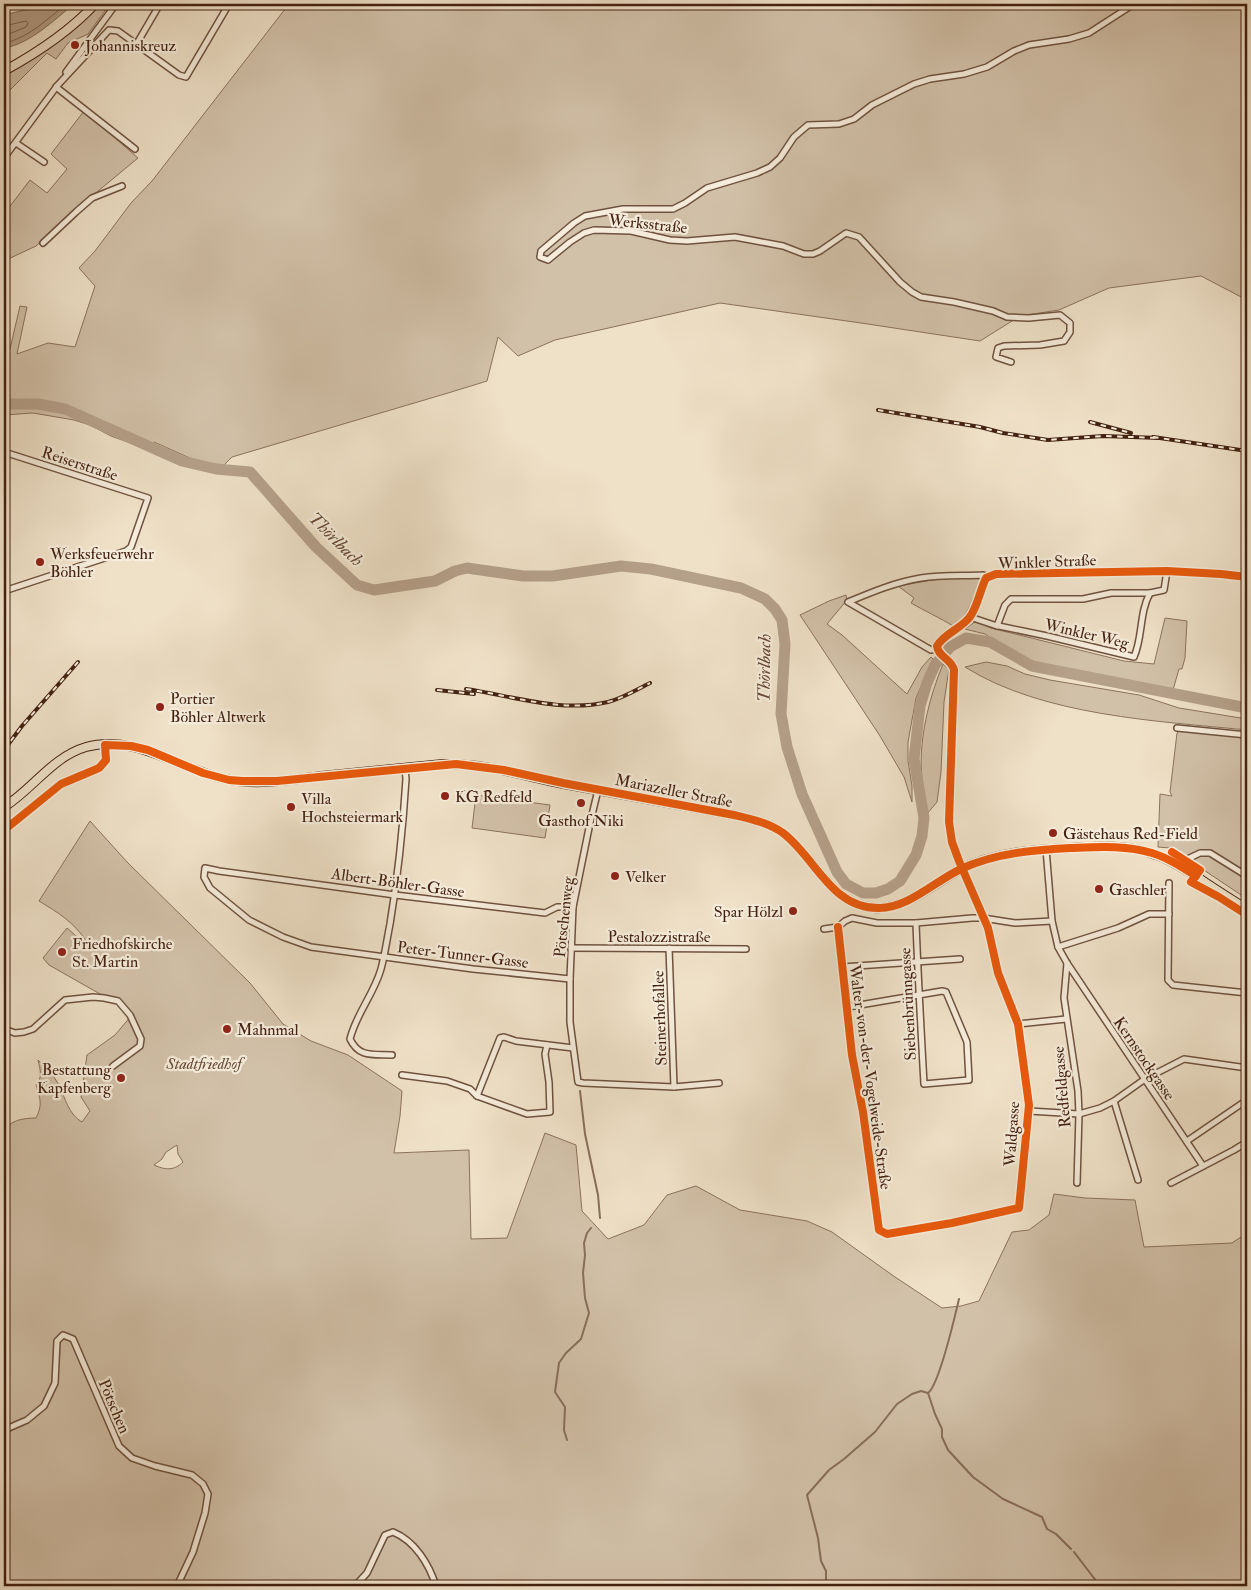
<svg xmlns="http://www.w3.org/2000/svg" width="1251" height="1590" viewBox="0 0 1251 1590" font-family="'IM FELL Double Pica',serif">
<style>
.green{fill:#d2c1a9;stroke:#8b725d;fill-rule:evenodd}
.water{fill:#b5a08a;stroke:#886e5a}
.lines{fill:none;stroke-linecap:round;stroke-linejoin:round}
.shore{stroke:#7c614e;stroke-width:1}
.stream{stroke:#886e5a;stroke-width:2}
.river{stroke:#b5a08a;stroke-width:11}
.street-casing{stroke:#6f523f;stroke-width:8}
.primary-casing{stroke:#421;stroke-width:10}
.street{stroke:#f5ecdb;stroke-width:5}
.primary{stroke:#efe1c8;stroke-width:8}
.rail-casing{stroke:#421;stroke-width:4}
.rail{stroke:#f5ecdb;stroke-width:2;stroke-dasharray:5.5;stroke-linecap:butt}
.cycleway-casing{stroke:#f5ecdb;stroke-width:11}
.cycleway{stroke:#e8590c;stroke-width:8}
.poi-dot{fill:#8f2418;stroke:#f5ecdb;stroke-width:2}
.labels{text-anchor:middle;stroke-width:4.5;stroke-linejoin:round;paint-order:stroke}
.poi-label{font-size:16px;fill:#421;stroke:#f5ecdb;text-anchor:start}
.street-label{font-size:16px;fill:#421;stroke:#f5ecdb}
.park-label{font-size:16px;font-style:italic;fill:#684a37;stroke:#f5ecdb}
.water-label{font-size:18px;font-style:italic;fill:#664835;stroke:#f5ecdb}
</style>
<rect width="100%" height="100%" fill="#efe1c8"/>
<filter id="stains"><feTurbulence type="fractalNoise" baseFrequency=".004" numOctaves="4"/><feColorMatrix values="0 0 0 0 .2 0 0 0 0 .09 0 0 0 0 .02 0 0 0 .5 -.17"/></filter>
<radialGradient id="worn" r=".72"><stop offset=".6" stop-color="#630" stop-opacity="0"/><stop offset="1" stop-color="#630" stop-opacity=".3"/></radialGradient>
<!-- green -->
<g class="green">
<path d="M101,4H110L88,34L68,43L56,59L47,53L6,94L4,93V76L59,41L73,30Z"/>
<path d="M289,4H1247V300L1201,276L1109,288L1059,310L1020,316L980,341L861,323L720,303L555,340L518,356L498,337L487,381L448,393L232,457L224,465L201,463L154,442L150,450L111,436L90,425L74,420L33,413L4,415V348L10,349L20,306L27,307L17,354L48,343L75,347L95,286L79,268L95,251L131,203L152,181Z"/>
<path d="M84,111L138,158L68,216L36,246L4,261V214L30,180L47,193L67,169L51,154Z"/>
<path d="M971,578L981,579C974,596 969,614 955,627C940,618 925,611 911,603L914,598L898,586L938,579Z"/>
<path d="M846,595L847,600L827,624L842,635L907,694L922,667L931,657L933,659L916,698L908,742V761L912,786V802L904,777L880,736L800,615L829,601Z"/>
<path d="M1165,618L1187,621L1185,658L1182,669H1179L1173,690L1120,681L1040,665L1010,652L985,634L965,629L976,621L991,628L1124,661L1154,664Z"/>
<path d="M986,662L1007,666L1025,674L1050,680L1139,695L1179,708L1247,719V730C1158,721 1043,716 965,667Z"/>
<path d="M943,664L949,669L944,702L941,772L937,802L926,815C924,799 922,782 921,765C921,730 930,696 943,664Z"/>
<path d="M1182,730L1247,738V899L1177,852L1170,848L1158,847L1160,794L1172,796L1170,792L1177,733L1179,731Z"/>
<path d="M476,795L550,805L545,838L472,828Z"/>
<path d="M90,821L128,863L250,983L283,1024L311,1041L348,1055L402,1091L400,1116L394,1153L469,1150L471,1239L507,1238L545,1133L576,1145L582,1211L608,1239L644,1225L667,1195L696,1186L740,1210L807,1221L832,1232L895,1277L942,1308L961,1306L979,1301L1012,1232L1029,1230L1049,1215L1054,1194L1085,1198L1135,1200L1144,1247L1232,1243L1247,1233V1586H4V1132C9,1120 24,1118 36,1118C43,1105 40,1098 36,1085C43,1078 40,1069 38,1060C45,1068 54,1075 59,1085C65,1098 69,1115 82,1122L90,1111L81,1097L87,1055L115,1035L132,1015L119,1000L100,994L49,965L43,958L67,928L84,943L86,941C74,922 57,912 39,901ZM177,1145L178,1154L183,1162C174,1171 165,1170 154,1165L162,1159L166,1152Z"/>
</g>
<!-- water -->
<path class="water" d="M40,4H74C54,20 30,44 4,48V15L33,8Z"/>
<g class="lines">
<!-- shore -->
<g class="shore">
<path d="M4,26L26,21L28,23L26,27L4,36"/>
<path d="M4,43C27,39 49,18 66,4"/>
</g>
<!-- stream -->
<g class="stream">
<path d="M580,1091L585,1134L598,1195L600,1218"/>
<path d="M959,1299C955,1316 939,1385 928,1393L935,1414L942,1429V1437L948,1450L973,1477L1003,1499L1042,1517L1047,1529L1056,1534L1071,1549"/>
<path d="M567,1440L564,1430L565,1407L555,1392L559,1363L566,1353L581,1339L589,1313L585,1298L583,1273L585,1255L584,1243L587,1233L591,1228"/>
<path d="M1074,1552L1100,1586"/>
<path d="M826,1586V1571L821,1561L818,1538L807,1495L829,1470L844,1459L875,1432L897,1404L912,1394L921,1391L928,1393"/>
</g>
<!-- river -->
<path class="river" d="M4,404H38L65,409L182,461L216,469L250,472L316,547L357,585L374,590L435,581L455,571L467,568L523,576H553L621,566L651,569L741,588L765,599L775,609L782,620L785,644L781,714L787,747L802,794L837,872L846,884L863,893H876L888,889L900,881L916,855L922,836L924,818L914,759L920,706L927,683L935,665L950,647L966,638L990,642L1032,666L1247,708"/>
<!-- street casing -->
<g class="street-casing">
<g id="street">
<path d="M136,45L160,4"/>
<path d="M66,72L116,4"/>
<path d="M16,143L44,162"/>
<path d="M135,149L56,87L109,30L118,31L179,75L186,77L229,4"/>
<path d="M4,158L57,86"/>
<path d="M43,243L76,212L92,198L122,186"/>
<path d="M1011,362L996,357L998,348L1004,346L1040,345L1064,341L1070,332V323L1060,315L1029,318L1007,317L993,311L954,302L921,297L912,292L900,282L859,237L846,233L820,251L813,254H804L783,246L735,237L687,241L670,240L631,231L594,230L584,233L570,242L548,260L540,257L541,251L574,223L585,216L623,209H673L685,203L707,188L757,173L770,167L780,158L794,137L808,125L839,124L854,119L872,105L914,84L930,79L964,74L987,67L1014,51L1029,45L1069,39L1089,33L1134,4"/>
<path d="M4,452L148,498L131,547L126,551L4,591"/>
<path d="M970,617L994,625L1047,636L1134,657C1143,637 1139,613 1150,593"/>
<path d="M997,626L1005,605L1011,599H1083L1111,593H1150L1164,590L1167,571"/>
<path d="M937,649L931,650L848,602C872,592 896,582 921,578C941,575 963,576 983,575L988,577"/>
<path d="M1177,728L1247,735"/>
<path d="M598,790L590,823L573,907L570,979V1022L578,1082L583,1083L674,1087L719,1083"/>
<path d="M4,820L8,827"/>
<path d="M4,831L61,784L99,768C107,761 107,755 105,745"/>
<path d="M1046,849L1052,921L1058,947L1067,963L1203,1166"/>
<path d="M1177,864L1200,853H1210L1247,876"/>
<path d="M1169,883L1168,980L1173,985L1247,993"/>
<path d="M838,927L852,1055L863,1112L879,1230L887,1234L952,1223L1019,1208L1029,1105L1018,1024L998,973L988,928L959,861L952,842L949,822L954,670C952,659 938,657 937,646C944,634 960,629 969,618C977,609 980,590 986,578L996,574L1167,571L1221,574L1247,577"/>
<path d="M824,929L838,927L845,921L852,918L877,923H916L972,918H983L1015,923L1052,921"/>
<path d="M1058,947L1118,928L1149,914H1169"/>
<path d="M571,948L746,949"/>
<path d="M669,948L674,1087"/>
<path d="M1067,963L1064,998L1078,1091L1079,1114L1077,1183"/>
<path d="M842,967L960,959"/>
<path d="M570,979L473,969L311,947L283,937L249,920L210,888L204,877L205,868L219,871L395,895L545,913L557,907H573"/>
<path d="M848,1007L942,991L946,992L967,1042L969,1080L924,1084C921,1030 918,977 916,923"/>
<path d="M1018,1024L1066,1019"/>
<path d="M4,1029L15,1033L24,1032L33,1029L65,1000L93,997L104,998L118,1001L130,1015L141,1039L140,1046L113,1066"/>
<path d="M392,1055C373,1054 359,1058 350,1039C356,1014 374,994 381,969C385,954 387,939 390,924C398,876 403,827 406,779L405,768"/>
<path d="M402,1075L447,1081L470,1089L477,1096L527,1114L550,1112L549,1082L545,1054L547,1045"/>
<path d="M477,1096L500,1038L504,1037L516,1041L573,1048"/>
<path d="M1114,1101L1138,1180"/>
<path d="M1029,1111L1079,1114L1100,1108L1114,1101L1145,1079L1184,1059L1247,1068"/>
<path d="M1187,1141L1247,1100"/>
<path d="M1171,1183L1234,1150L1247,1142"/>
<path d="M4,1430L27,1420L44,1406L55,1383L57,1341L63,1335L73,1339L119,1446L132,1458L155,1466L192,1475L203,1484L208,1494L205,1513L193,1552L177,1586"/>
<path d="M355,1586L367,1573L385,1535L393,1532C415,1541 429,1564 436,1586"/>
</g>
</g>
<!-- primary casing -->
<g class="primary-casing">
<g id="primary">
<path d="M4,71C37,53 69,32 95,4"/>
<path d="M4,807C33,789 52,757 86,747C132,734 174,765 217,777C251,787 288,780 322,776C363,772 403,768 443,764C485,763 524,776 564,784C621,794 677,805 734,815C751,819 769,823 783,833C816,858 828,903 874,908C903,911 935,883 959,870C993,852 1033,850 1070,848C1099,846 1129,844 1156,855C1172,860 1185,870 1199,878C1215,889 1231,899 1247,909"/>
</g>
</g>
<!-- street -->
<use href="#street" class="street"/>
<!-- primary -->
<use href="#primary" class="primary"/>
<!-- rail casing -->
<g class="rail-casing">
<g id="rail">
<path d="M878,410L980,427L1003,433L1048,440L1103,436L1160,438"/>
<path d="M1090,422L1131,433"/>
<path d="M1153,437L1247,451"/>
<path d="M466,689C513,696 561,713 608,702C623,698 636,690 650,683"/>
<path d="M437,690L474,694"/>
<path d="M4,750L22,726L78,662"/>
</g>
</g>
<!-- rail -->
<use href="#rail" class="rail"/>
<!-- cycleway casing -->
<g class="cycleway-casing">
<g id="cycleway">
<path d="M4,820L8,827L61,784L99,768L106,760L105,745L131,746L148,750L203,773L229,780L242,781H277L456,764L504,770L563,783L734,815C751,819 769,823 783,833C815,857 831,908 878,908C908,909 936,880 963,868C997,853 1033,850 1070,848C1098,847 1125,845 1152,853C1168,858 1182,867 1196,876"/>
<path d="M1172,852L1200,870L1191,882L1219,897L1247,915"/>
<path d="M838,927L852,1055L863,1112L879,1230L887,1234L952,1223L1019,1208L1029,1105L1018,1024L998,973L988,928L959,861L952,842L949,822L954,670C952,659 938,657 937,646C944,634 960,629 969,618C977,609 980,590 986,578L996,574L1167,571L1221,574L1247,577"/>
</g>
</g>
<!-- cycleway -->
<use href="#cycleway" class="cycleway"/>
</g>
<!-- markers -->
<g class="poi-dot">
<circle cx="75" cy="45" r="5"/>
<circle cx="40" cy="562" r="5"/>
<circle cx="160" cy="707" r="5"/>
<circle cx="445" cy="796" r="5"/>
<circle cx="581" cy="803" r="5"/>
<circle cx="291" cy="807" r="5"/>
<circle cx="1053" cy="833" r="5"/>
<circle cx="615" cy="876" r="5"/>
<circle cx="1099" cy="889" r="5"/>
<circle cx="793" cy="911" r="5"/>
<circle cx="62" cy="952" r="5"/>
<circle cx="227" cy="1029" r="5"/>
<circle cx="121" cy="1078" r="5"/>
</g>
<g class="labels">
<!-- poi labels -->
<g class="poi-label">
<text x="85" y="51">Johanniskreuz</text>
<text x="50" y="559">Werksfeuerwehr<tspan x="50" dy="18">Böhler</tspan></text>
<text x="170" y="704">Portier<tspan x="170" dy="18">Böhler Altwerk</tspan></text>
<text x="455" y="802">KG Redfeld</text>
<text x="301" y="804">Villa<tspan x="301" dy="18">Hochsteiermark</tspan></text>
<text x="581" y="826" text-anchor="middle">Gasthof Niki</text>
<text x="1063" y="839">Gästehaus Red-Field</text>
<text x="625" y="882">Velker</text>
<text x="1109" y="895">Gaschler</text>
<text x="783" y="917" text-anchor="end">Spar Hölzl</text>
<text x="72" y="949">Friedhofskirche<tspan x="72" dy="18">St. Martin</tspan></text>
<text x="237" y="1035">Mahnmal</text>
<text x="111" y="1075" text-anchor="end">Bestattung<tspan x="111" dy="18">Kapfenberg</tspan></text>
</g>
<!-- street labels -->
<g class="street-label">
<text transform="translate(648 223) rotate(6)" y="6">Werksstraße</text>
<text transform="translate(80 463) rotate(18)" y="6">Reiserstraße</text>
<text transform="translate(1047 561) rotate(-2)" y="6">Winkler Straße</text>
<text transform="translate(1087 633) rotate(13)" y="6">Winkler Weg</text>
<text transform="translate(674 790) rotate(11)" y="6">Mariazeller Straße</text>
<text transform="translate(398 882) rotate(8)" y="6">Albert-Böhler-Gasse</text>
<text transform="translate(563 917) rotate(-84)" y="6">Pötschenweg</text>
<text x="659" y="942">Pestalozzistraße</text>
<text transform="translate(463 954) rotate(7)" y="6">Peter-Tunner-Gasse</text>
<text transform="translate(907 1004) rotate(-93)" y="6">Siebenbrünngasse</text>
<text transform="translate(659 1018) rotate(-92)" y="6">Steinerhofallee</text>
<text transform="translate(1145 1058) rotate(56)" y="6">Kernstockgasse</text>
<text transform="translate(871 1077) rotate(82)" y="6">Walter-von-der-Vogelweide-Straße</text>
<text transform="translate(1061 1087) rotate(-95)" y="6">Redfeldgasse</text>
<text transform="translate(1011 1134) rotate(-86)" y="6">Waldgasse</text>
<text transform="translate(115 1406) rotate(67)" y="6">Pötschen</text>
</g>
<!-- park labels -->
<g class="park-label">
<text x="204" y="1069">Stadtfriedhof</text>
</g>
<!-- water labels -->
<g class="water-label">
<text transform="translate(336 539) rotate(45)" y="6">Thörlbach</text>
<text transform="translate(764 668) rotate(-89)" y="6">Thörlbach</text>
</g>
</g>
<!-- margin -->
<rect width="1251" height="1590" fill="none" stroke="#efe1c8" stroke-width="20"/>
<rect x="5" y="5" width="1241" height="1580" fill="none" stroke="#421" stroke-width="2.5"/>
<rect x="10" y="10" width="1231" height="1570" fill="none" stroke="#421"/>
<rect width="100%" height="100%" filter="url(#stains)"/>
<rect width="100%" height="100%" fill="url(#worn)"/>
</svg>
